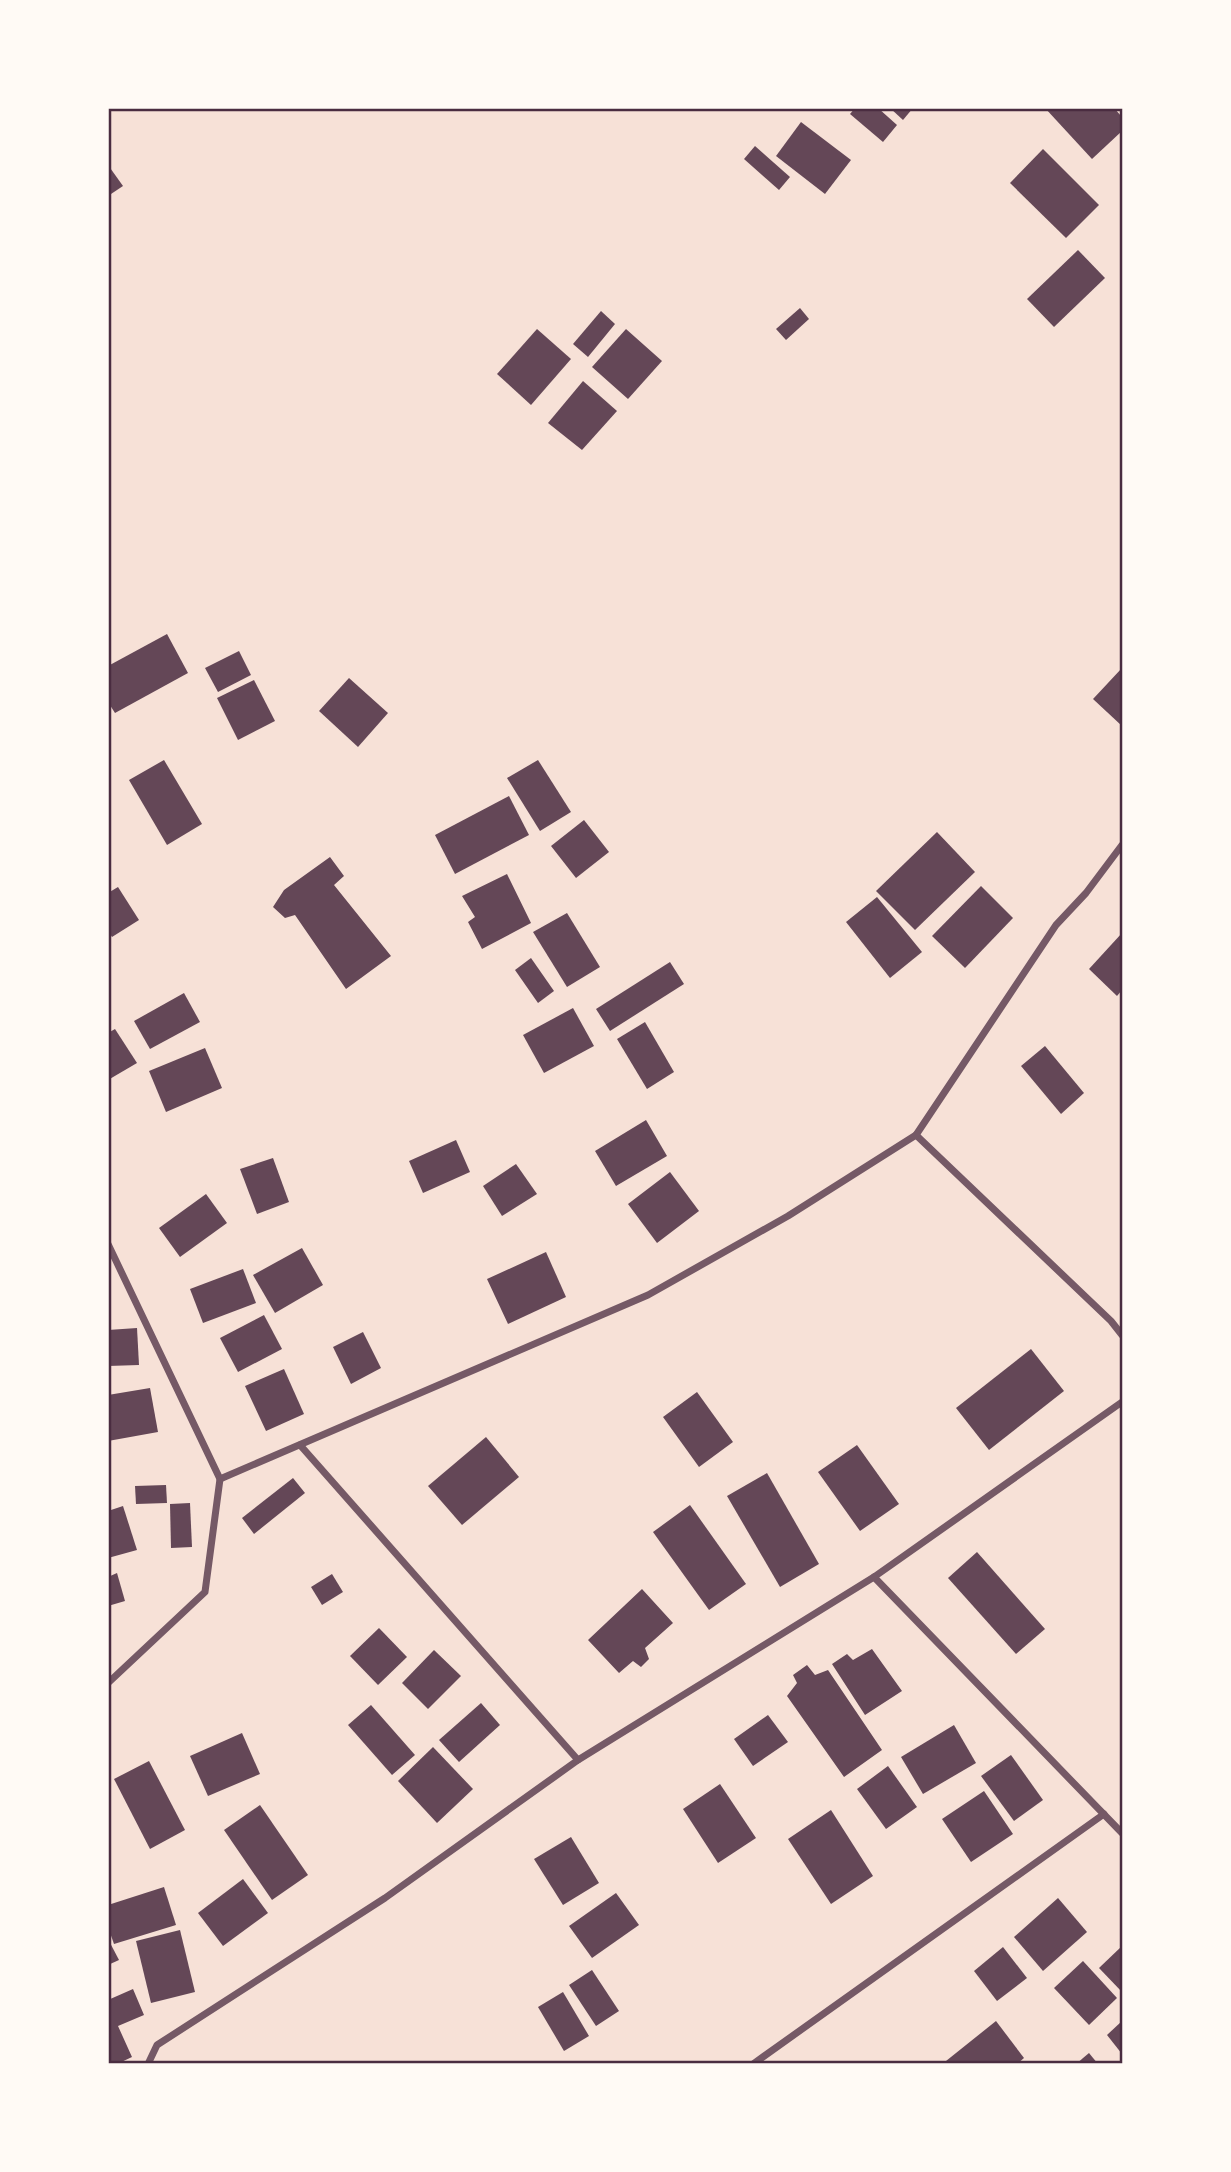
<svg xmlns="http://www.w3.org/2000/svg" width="1231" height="2172" viewBox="0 0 1231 2172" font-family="'Alegreya Sans',sans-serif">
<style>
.building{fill:#644757}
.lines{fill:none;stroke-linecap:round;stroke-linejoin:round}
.minor{stroke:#755966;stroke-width:7}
.neatline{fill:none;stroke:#4a2c40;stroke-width:2.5}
</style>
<rect width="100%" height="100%" fill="#f7e1d7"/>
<!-- building -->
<g class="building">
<path d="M855,108H878L897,125L883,142L850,114Z"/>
<path d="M890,108H913L903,120Z"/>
<path d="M1045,108H1114L1122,117V131L1092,159Z"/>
<path d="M801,122L851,160L825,194L776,156Z"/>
<path d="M755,146L790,177L779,190L744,159Z"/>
<path d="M1043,149L1099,205L1066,238L1010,183Z"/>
<path d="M108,165L123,186L108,196Z"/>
<path d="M1078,250L1105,278L1054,327L1027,299Z"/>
<path d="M800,308L809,319L786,340L776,329Z"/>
<path d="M601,311L615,324L588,357L573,344Z"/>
<path d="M537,329L571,359L531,405L497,374Z"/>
<path d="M626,329L662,361L628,399L592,367Z"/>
<path d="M583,381L617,411L582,450L548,423Z"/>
<path d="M167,634L188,673L115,713L108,702V666Z"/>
<path d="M239,651L251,675L218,692L205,668Z"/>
<path d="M1122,668V726L1093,699Z"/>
<path d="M349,678L388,713L358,747L319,711Z"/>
<path d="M254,680L275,721L238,740L217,698Z"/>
<path d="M164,760L202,824L167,845L129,780Z"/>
<path d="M538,760L571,812L540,831L507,778Z"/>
<path d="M509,796L529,835L455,874L435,835Z"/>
<path d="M584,820L609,852L576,878L551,846Z"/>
<path d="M937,832L975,872L915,930L876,891Z"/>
<path d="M330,857L344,876L334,885L391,956L346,989L295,915L285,918L273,907L284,890Z"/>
<path d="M507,874L531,923L482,949L468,922L475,917L462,896Z"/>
<path d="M981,886L1013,918L965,968L932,936Z"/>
<path d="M118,887L139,920L112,937L108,931V893Z"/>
<path d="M877,897L922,952L890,978L846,922Z"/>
<path d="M567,913L600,967L567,987L533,932Z"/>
<path d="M1122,933V990L1117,996L1089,969Z"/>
<path d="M531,958L554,991L538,1003L515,970Z"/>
<path d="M670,962L684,984L610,1031L596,1009Z"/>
<path d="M184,993L200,1022L150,1049L134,1021Z"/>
<path d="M573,1008L594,1046L544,1073L523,1035Z"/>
<path d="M645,1022L674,1072L647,1089L617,1039Z"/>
<path d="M115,1029L137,1063L108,1080V1033Z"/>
<path d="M1045,1046L1084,1093L1061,1114L1021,1066Z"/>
<path d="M205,1048L222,1088L166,1112L149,1071Z"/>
<path d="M646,1120L667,1156L616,1186L595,1151Z"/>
<path d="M456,1140L470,1172L423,1193L409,1161Z"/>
<path d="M273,1158L289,1202L257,1214L240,1169Z"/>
<path d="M516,1164L537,1194L502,1216L483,1186Z"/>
<path d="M670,1172L699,1211L657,1243L628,1204Z"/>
<path d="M206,1194L227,1223L180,1257L159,1228Z"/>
<path d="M302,1248L323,1285L275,1313L253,1275Z"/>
<path d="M546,1252L566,1297L508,1324L487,1279Z"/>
<path d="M243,1269L256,1303L203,1323L190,1289Z"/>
<path d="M264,1315L282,1349L238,1372L220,1338Z"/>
<path d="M137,1328L139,1365L108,1366V1330Z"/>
<path d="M363,1332L381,1368L351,1384L333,1347Z"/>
<path d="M1031,1349L1064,1391L989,1450L956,1408Z"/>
<path d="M284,1369L304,1414L266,1431L245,1386Z"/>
<path d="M150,1388L158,1432L108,1441V1395Z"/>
<path d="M697,1392L733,1442L699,1467L663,1417Z"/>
<path d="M486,1437L519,1477L462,1525L428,1486Z"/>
<path d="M857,1445L899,1504L860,1531L818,1472Z"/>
<path d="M767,1473L819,1564L780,1587L727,1496Z"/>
<path d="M293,1478L305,1493L254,1534L242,1518Z"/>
<path d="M166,1485L167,1503L136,1504L135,1486Z"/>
<path d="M190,1503L192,1547L171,1548L170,1504Z"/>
<path d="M690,1505L746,1584L709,1610L653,1532Z"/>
<path d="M123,1506L137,1550L108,1558V1511Z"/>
<path d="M977,1552L1045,1629L1016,1654L948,1578Z"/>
<path d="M117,1573L125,1601L108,1606V1577Z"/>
<path d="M332,1574L343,1592L322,1605L311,1587Z"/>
<path d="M642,1589L673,1623L645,1648L649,1659L641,1667L633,1661L619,1673L588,1640Z"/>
<path d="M379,1628L407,1657L378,1685L350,1656Z"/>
<path d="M872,1649L902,1691L865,1715L832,1664L847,1654L853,1660Z"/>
<path d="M434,1650L461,1676L428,1709L402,1683Z"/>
<path d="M807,1665L815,1675L828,1670L882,1750L844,1777L787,1696L797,1683L793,1675Z"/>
<path d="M481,1703L500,1725L459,1762L439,1740Z"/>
<path d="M371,1705L415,1755L392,1775L348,1725Z"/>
<path d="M768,1715L788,1742L753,1766L734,1739Z"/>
<path d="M954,1725L976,1763L923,1794L901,1757Z"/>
<path d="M242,1733L260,1774L208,1796L190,1756Z"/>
<path d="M433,1747L473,1789L437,1823L398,1781Z"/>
<path d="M1011,1755L1043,1800L1014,1821L981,1776Z"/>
<path d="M149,1761L185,1830L150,1849L114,1779Z"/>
<path d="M888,1766L917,1807L886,1829L857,1789Z"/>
<path d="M720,1784L756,1838L718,1863L683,1809Z"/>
<path d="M984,1791L1013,1834L971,1862L942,1819Z"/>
<path d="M260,1805L308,1875L272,1900L224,1830Z"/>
<path d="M831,1810L873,1876L831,1904L788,1839Z"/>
<path d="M571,1837L599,1883L563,1905L534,1859Z"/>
<path d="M243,1879L268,1913L223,1946L198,1913Z"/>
<path d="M164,1887L176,1925L114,1944L108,1927V1905Z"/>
<path d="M616,1893L639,1925L592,1958L569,1926Z"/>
<path d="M1058,1898L1087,1932L1043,1971L1014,1937Z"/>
<path d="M180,1930L195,1992L151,2003L136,1941Z"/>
<path d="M108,1939L119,1960L108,1965Z"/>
<path d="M1122,1946V1992L1099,1968Z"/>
<path d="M1003,1947L1027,1978L997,2001L974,1971Z"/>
<path d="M1083,1961L1117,1998L1089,2025L1054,1988Z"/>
<path d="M592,1970L619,2011L596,2026L569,1985Z"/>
<path d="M133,1989L144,2015L118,2026L132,2057L117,2064H108V2000Z"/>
<path d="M563,1992L589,2036L564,2051L538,2007Z"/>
<path d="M996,2021L1024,2058L1017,2064H948L946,2061Z"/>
<path d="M1122,2021V2054L1107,2035Z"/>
<path d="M1089,2053L1098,2064H1076Z"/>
</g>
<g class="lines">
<!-- minor -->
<g class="minor">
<path d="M916,1135L1111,1321L1122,1335"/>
<path d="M108,1244L220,1479L205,1592L108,1683"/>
<path d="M300,1445L578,1760"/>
<path d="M220,1479L648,1295L788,1216L916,1135L1056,925L1086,893L1122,845"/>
<path d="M874,1577L1122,1833"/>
<path d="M148,2064L157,2045L385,1898L578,1760L874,1577L1122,1402"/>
<path d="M753,2064L1104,1814"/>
</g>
</g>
<!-- border -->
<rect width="1231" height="2172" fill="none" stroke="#fffaf5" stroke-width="220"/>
<rect x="110" y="110" width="1011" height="1952" class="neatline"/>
</svg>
